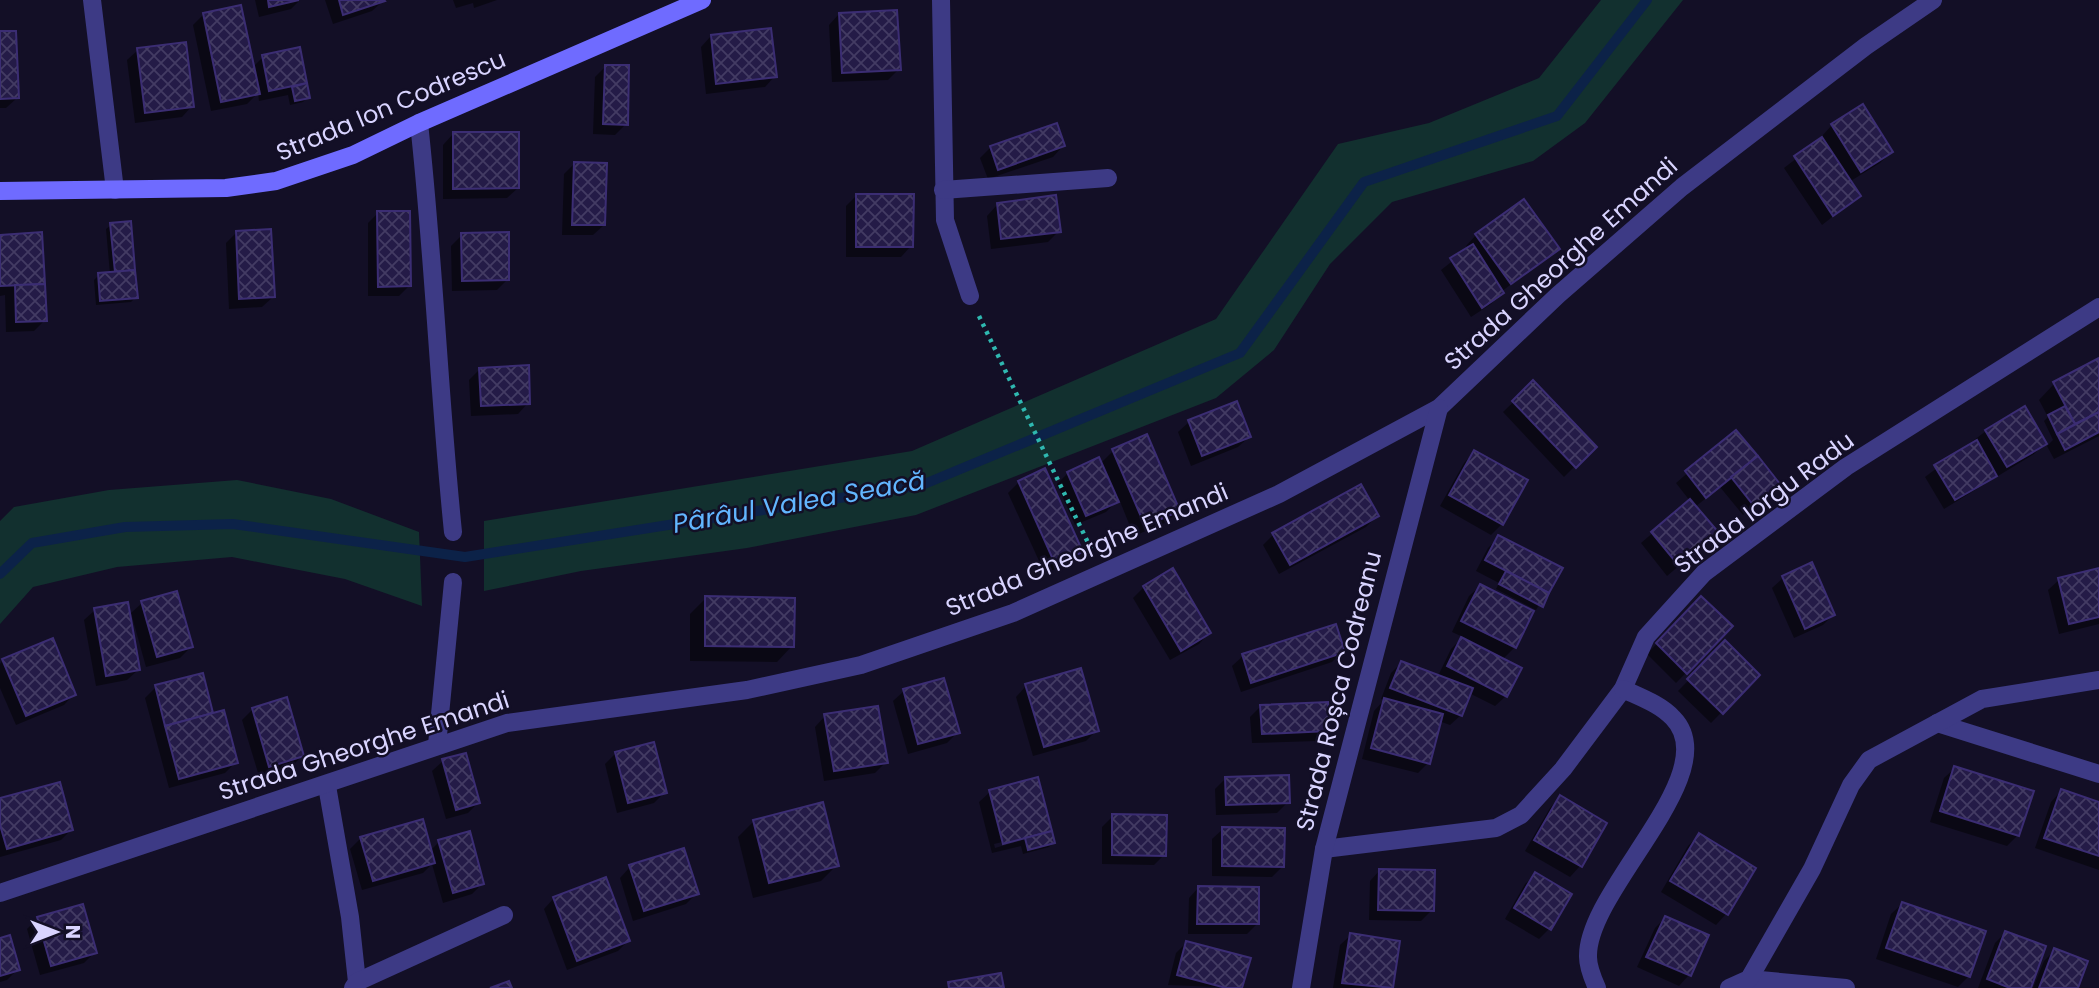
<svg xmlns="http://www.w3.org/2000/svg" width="2099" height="988" viewBox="0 0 2099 988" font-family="Poppins,sans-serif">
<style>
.grass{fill:#12302f}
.shadow{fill:#0007;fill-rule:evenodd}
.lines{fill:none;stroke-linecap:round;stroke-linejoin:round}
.stream{stroke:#0c2248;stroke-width:10}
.building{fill:url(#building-cross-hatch);stroke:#3b2d73;stroke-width:2}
.path{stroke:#2fb8b0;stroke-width:4.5;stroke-dasharray:3.5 5;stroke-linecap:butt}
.minor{stroke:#3d3a85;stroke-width:18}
.secondary{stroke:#6f6bff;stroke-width:18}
.labels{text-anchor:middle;stroke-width:5;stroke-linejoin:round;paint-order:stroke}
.street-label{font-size:24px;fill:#d9d4ff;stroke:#130f26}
.water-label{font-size:26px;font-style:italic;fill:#62b6ff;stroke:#130f26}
</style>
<defs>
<pattern id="building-cross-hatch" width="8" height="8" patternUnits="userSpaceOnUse" patternTransform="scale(1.75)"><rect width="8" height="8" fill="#241b47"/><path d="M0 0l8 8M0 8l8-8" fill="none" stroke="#433b63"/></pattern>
</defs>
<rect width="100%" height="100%" fill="#130f26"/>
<!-- grass -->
<g class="grass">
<path d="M1601,0H1683L1585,123L1533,161L1392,202L1330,264L1274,350L1216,398L916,515L747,548L581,571L484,591V521L912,451L1216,319L1338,144L1429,123L1539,78Z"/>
<path d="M237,480L331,499L419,532L422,606L345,579L232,557L117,567L33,587L0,624V521L14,507L109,490Z"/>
</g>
<!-- shadow -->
<g class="shadow">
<path d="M255,0H300L291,9L259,17Z"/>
<path d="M325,0H382L383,1L372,11L333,24Z"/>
<path d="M453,0H497L474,8L473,3L456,8Z"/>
<path d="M204,14L252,68L263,57L305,83L300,88L308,97L303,102L290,105L288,95L259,101L258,93L247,104L211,111L193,25Z"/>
<path d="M839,14L899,69L888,80L832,82L829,25Z"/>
<path d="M0,33L17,98L6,108H0Z"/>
<path d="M711,36L775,76L765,87L706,94L701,47Z"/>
<path d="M138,50L192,106L182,117L135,123L127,60Z"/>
<path d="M606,66L626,124L615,135L593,134L595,77Z"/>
<path d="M1832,125L1891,152L1880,163L1849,182L1859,196L1822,225L1784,168L1823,138L1822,136Z"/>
<path d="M453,134L518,188L507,198L443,199V145Z"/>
<path d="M1063,146L1053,157L988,179L980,158L991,147Z"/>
<path d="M574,164L604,225L593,235H562L564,174Z"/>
<path d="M857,195L911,246L901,257H846V206Z"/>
<path d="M1524,201L1558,248L1501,292L1491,304L1471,317L1441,270L1468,249L1466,246L1476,235Z"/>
<path d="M997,205L1059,231L1048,242L991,249L987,216Z"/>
<path d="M378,213L410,285L399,296H368V223Z"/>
<path d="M111,225L136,297L131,302L96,305L94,280L99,275L110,274L106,229Z"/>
<path d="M236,233L273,297L262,307L229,309L226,243Z"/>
<path d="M462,235L508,279L497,290L452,291L451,246Z"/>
<path d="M0,236L45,320L34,331L6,332L5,295L0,296Z"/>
<path d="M2099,360V436L2054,459L2047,446L2053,440L2044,421L2048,417L2039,400L2054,384Z"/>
<path d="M480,369L528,403L518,414L471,416L469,380Z"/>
<path d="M1533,383L1594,447L1564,477L1503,412Z"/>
<path d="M1189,422L1249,437L1238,447L1191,466L1178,432Z"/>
<path d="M1986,431L2045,443L2034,454L1944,509L1925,477Z"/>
<path d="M1735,432L1767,495L1743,515L1720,487L1695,507L1706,543L1667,576L1641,543L1690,501L1676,483Z"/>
<path d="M1113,451L1178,511L1167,522L1134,536L1119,499L1106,512L1075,525L1057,484L1068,473L1100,464Z"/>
<path d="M1474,452L1502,524L1491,535L1440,506L1464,463Z"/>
<path d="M1019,482L1081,552L1070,562L1045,574L1008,493Z"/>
<path d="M1377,516L1366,527L1279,574L1263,545L1274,534Z"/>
<path d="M1499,537L1560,569L1536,610L1496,589L1499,583L1476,571L1488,548Z"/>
<path d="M1811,565L1833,615L1823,625L1794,638L1772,588L1783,578Z"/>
<path d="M2099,570V624L2059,634L2048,590L2059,580Z"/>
<path d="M1480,586L1515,647L1502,660L1506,696L1495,706L1469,693L1461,715L1450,725L1439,721L1428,763L1418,773L1362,759L1374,711L1384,700L1381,699L1391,673L1401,663L1438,676L1451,649L1463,637L1452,632L1469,596Z"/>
<path d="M1144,587L1209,633L1199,644L1170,660L1133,598Z"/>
<path d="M706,598L792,646L777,662L690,661V614Z"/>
<path d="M1701,598L1731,627L1676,683L1647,654Z"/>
<path d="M142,603L191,647L180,658L146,667L131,613Z"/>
<path d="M95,610L138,670L127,680L96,686L84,620Z"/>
<path d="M1725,643L1758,675L1711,723L1678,691Z"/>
<path d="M1343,651L1332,662L1241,692L1232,666L1243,656Z"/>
<path d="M3,660L74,694L64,705L16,725L0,688V664Z"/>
<path d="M1026,686L1097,730L1086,741L1033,756L1016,697Z"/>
<path d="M156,687L212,715L236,762L225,773L169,788L145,698Z"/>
<path d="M904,691L958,732L947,743L908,754L893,701Z"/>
<path d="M1261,706L1328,730L1317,741L1252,743L1250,717Z"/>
<path d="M253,709L302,756L292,766L259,776L242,720Z"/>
<path d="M825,716L886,762L875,773L824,781L815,727Z"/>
<path d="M616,753L665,792L654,803L617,813L605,764Z"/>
<path d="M443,761L478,803L468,813L446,819L432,771Z"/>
<path d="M1955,768L2018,835L2007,846L1930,822L1944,778Z"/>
<path d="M1225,779L1288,802L1277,813L1216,815L1215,789Z"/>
<path d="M2061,791L2099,804V870L2035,848L2051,802Z"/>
<path d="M990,792L1054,842L1049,847L1023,854L1021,846L992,853L979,802ZM1031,835L1026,839L995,848L994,844Z"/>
<path d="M1560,797L1605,823L1580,866L1570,877L1525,851L1550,808Z"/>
<path d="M0,800L71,830L61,840L0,857Z"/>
<path d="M1113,816L1164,855L1154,865L1102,864V827Z"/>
<path d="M754,821L837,865L821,881L753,898L738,837Z"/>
<path d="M1223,829L1283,866L1272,877L1212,876V839Z"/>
<path d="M1699,835L1754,869L1726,914L1716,925L1661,892L1688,846Z"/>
<path d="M361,838L430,851L439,842L482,884L472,894L443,903L432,864L423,873L362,890L350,849Z"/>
<path d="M630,867L697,893L686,904L633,921L620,878Z"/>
<path d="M1380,870L1432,910L1421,921L1369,920L1370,881Z"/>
<path d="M1536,874L1549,929L1539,939L1505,919L1525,884Z"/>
<path d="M1199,887L1257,924L1247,934H1188L1189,898Z"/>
<path d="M554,898L628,941L618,951L567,970L544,909Z"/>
<path d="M1902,904L1969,976L1958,987L1876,959L1891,914Z"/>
<path d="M38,918L95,952L84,963L40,975L27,929Z"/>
<path d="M1665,918L1689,975L1679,986L1637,967L1655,928Z"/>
<path d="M2005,933L2029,988H1978L1995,943Z"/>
<path d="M1351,935L1398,943L1391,988H1333L1340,945Z"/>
<path d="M0,940L18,969L7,980L0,982Z"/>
<path d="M1186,943L1241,988L1168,985L1176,953Z"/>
<path d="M2055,950L2076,988H2033L2044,961Z"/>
</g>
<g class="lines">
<!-- stream -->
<path class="stream" d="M0,574L32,543L125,527L233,524L465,557L922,485L1240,353L1364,182L1557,116L1647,0"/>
</g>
<!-- building -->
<g class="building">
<path d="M268,0H299L269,7Z"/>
<path d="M339,0H384L385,1L343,15Z"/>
<path d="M241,5L260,94L221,102L203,13Z"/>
<path d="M897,10L901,70L842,73L839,13Z"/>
<path d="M771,28L777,77L716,84L711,35Z"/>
<path d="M0,31H16L19,98L0,99Z"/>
<path d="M186,42L194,107L145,113L137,48Z"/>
<path d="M300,47L307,83L269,91L262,55Z"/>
<path d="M605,65H629L628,125L603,124Z"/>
<path d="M307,83L310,98L295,101L292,87Z"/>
<path d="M1863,104L1893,152L1861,172L1831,124Z"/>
<path d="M1057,123L1065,146L998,170L990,146Z"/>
<path d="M453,132H519V188L453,189Z"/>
<path d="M1822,137L1861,196L1833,216L1794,156Z"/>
<path d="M574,162L607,163L605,225H572Z"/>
<path d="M856,194H914L913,247H856Z"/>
<path d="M1056,195L1061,232L1001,239L997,203Z"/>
<path d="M1524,199L1560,249L1511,284L1475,234Z"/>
<path d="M377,211H410L411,286L378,287Z"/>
<path d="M131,221L135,270L115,272L110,223Z"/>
<path d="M271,229L275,297L239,299L236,231Z"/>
<path d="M42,232L45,284L0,286V235Z"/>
<path d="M509,232V280L462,281L461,233Z"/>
<path d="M1473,244L1504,293L1482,308L1450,258Z"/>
<path d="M135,270L138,298L100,301L98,273Z"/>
<path d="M45,284L47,321L16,322L15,285Z"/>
<path d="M2099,358V412L2075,424L2053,382Z"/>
<path d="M529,365L530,404L481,406L479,368Z"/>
<path d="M1533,380L1597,447L1576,468L1512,401Z"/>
<path d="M1237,401L1251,437L1202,456L1188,420Z"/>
<path d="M2025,406L2047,444L2007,467L1985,430Z"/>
<path d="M2065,406L2075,424L2057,434L2048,415Z"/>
<path d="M2099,412V432L2065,450L2057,434Z"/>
<path d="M1736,430L1758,456L1706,498L1685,471Z"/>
<path d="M1147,434L1180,511L1145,526L1112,449Z"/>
<path d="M1977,440L1997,476L1955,500L1934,465Z"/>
<path d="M1474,450L1528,480L1503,525L1449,495Z"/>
<path d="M1758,456L1780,484L1754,506L1731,477Z"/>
<path d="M1099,457L1119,502L1086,516L1067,472Z"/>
<path d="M1045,468L1083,552L1055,564L1018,481Z"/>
<path d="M1361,484L1379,516L1290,565L1272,533Z"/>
<path d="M1690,499L1719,533L1679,566L1651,532Z"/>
<path d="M1498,535L1563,568L1549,593L1485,560Z"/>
<path d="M1812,562L1835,615L1805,629L1782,576Z"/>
<path d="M1173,568L1211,633L1181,651L1143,586Z"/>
<path d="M2099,568V617L2069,624L2058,578Z"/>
<path d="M1506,571L1549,593L1543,607L1499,584Z"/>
<path d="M1480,584L1534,611L1516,648L1461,621Z"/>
<path d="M177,591L193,647L157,657L141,601Z"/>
<path d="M705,596L795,598L794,647L705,646Z"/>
<path d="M1701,596L1733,626L1687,674L1656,643Z"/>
<path d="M128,602L140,670L106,676L94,608Z"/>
<path d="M1336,624L1345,652L1251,683L1242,654Z"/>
<path d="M1461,637L1522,668L1507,697L1447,666Z"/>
<path d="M53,638L76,695L26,716L2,659Z"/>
<path d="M1725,640L1760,675L1723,714L1687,679Z"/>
<path d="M1401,661L1473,688L1462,716L1390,688Z"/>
<path d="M1081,668L1099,731L1044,747L1025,684Z"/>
<path d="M203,673L213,713L165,726L155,685Z"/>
<path d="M944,678L960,733L918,744L903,689Z"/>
<path d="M287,697L304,756L269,767L252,708Z"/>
<path d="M1384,698L1443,714L1430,764L1371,748Z"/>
<path d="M1328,702L1329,731L1262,734L1260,705Z"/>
<path d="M878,706L888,763L834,771L824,714Z"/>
<path d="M224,710L238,763L179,779L165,726Z"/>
<path d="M654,742L667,793L628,803L615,752Z"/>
<path d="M466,753L480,803L456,810L442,759Z"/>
<path d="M1954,766L2034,791L2019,836L1940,811Z"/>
<path d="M1289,775L1290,803L1226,805L1225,777Z"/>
<path d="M1038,777L1052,831L1003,844L989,790Z"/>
<path d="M60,782L73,830L7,849L0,825V798Z"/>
<path d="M2061,789L2099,802V856L2044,838Z"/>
<path d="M1560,795L1607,823L1582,867L1534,840Z"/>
<path d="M823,802L839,866L769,883L753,820Z"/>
<path d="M1112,814L1167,815L1166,856L1112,855Z"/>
<path d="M423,819L435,863L373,881L360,837Z"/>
<path d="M1222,827L1285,828L1284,867L1222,866Z"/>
<path d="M470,831L484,884L453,893L438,840Z"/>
<path d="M1052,831L1055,843L1028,850L1025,838Z"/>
<path d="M1699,833L1756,868L1728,915L1670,881Z"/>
<path d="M684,848L699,894L644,911L629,865Z"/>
<path d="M1379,869L1435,870L1434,911L1378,910Z"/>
<path d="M1535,872L1572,894L1551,930L1514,908Z"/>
<path d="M606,877L630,941L577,961L553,897Z"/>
<path d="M1198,886L1259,887V924H1197Z"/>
<path d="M1902,902L1986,931L1970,977L1886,948Z"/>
<path d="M83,904L97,953L51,966L37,917Z"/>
<path d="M1665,916L1709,935L1691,976L1646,957Z"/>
<path d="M2005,931L2046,946L2031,988H2010L1987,979Z"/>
<path d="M1350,933L1400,941L1393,988L1342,983Z"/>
<path d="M10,935L20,970L0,976V938Z"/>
<path d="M1186,941L1251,958L1242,988H1226L1177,975Z"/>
<path d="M2054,948L2088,961L2078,988H2039Z"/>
<path d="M1001,973L1004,988H949L948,982Z"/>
<path d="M509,981L512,988H490Z"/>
</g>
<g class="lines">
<!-- path -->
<path class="path" d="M979,316L1092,551"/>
<!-- minor -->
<g class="minor">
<path d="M92,0L115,190"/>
<path d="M941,0L945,220L970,296"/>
<path d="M419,123C434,259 439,396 453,532"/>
<path d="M943,190L1108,178"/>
<path d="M1937,723L2099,774"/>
<path d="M437,745L453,582"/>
<path d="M327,786L350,917L357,982L353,988"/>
<path d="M1324,849L1496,828L1521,815L1563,769L1623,689L1646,637L1704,573L1846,467L2099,307"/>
<path d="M0,893L507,723L747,690L861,665L1013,613L1279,494L1439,408L1558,295L1682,187L1866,46L1933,0"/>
<path d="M1749,979L1846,988"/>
<path d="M357,982L504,915"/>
<path d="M1301,988L1324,849L1439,408"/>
<path d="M1597,988C1593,979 1588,967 1588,957C1586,890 1727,773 1673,718C1660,704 1640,697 1623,689"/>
<path d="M1729,988L1749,979L1812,869L1851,785L1869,760L1982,699L2099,680"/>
</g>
<!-- secondary -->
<path class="secondary" d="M0,191L226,188L276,181L353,155L419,123L702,0"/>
</g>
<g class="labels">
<!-- street labels -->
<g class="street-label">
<text transform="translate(391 106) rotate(-23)" y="8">Strada Ion Codrescu</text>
<text transform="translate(1561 264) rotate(-42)" y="8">Strada Gheorghe Emandi</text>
<text transform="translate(1764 503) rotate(-37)" y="8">Strada Iorgu Radu</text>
<text transform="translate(1087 550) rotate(-23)" y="8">Strada Gheorghe Emandi</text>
<text transform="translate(1339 691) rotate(-76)" y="8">Strada Roșca Codreanu</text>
<text transform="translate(364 746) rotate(-18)" y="8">Strada Gheorghe Emandi</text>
</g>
<!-- water labels -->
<g class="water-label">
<text transform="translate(799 502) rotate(-10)" y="9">Pârâul Valea Seacă</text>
</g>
</g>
<!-- north arrow -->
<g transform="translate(56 932) rotate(90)" stroke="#130f26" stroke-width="5" paint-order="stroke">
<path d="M0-5L12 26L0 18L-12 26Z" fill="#d9d4ff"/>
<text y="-10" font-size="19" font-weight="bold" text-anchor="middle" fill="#d9d4ff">N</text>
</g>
</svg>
